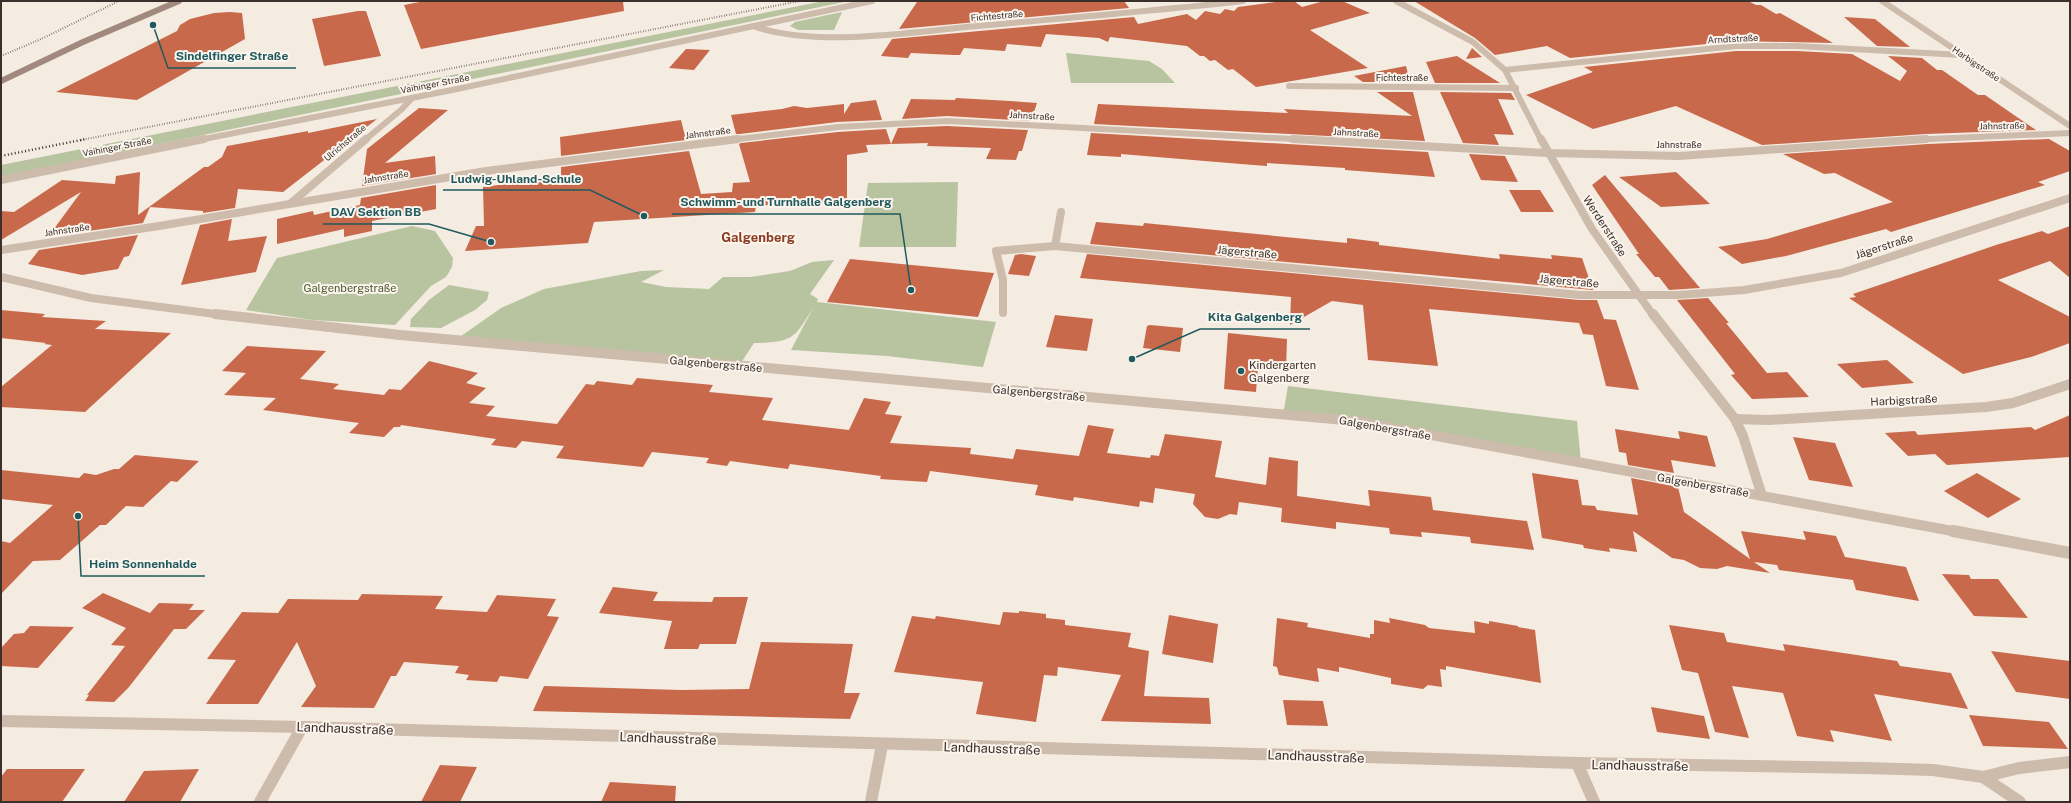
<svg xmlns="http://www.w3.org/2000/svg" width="2071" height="803" viewBox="0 0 2071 803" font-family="'Public Sans',sans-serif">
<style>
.green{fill:#b8c4a0}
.building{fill:#c8694b}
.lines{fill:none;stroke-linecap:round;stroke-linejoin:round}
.street-far3{stroke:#cdbbac;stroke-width:6}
.street-far2{stroke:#cdbbac;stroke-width:8}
.street-far1{stroke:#cdbbac;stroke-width:10}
.street{stroke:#cdbbac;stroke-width:12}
.secondary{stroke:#a18a7d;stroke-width:6}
.rail-far1{stroke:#3b302b;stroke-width:2;stroke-dasharray:0.5 2;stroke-linecap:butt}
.rail{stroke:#3b302b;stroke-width:2.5;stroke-dasharray:1 2.5;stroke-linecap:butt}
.poi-dot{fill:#1f5a5e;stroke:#fbf5ee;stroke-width:1.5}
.labels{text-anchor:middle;stroke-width:4;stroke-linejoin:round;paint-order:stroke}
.far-street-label{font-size:9px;fill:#3b302b;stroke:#fbf5ee}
.street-label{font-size:11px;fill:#3b302b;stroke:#fbf5ee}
.park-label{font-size:11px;fill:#4a5a2e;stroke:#fbf5ee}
.poi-label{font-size:11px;fill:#3b302b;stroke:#fbf5ee;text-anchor:start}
.quarter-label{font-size:13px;font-weight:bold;fill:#8c3b22;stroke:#fbf5ee}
.near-street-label{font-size:13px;fill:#3b302b;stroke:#fbf5ee}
.leader{fill:none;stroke:#1f5a5e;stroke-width:1.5}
.callout-dot{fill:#1f5a5e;stroke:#fbf5ee;stroke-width:1.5}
.callout-label{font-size:12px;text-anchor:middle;font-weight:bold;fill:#1f5a5e;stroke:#fbf5ee;stroke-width:4;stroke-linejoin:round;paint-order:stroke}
</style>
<rect width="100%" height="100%" fill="#f4ebe1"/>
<!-- green -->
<g class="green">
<path d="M824,1H849L1,177V165Z"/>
<path d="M842,12L834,30H798L790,26L795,22Z"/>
<path d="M1066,53L1149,61L1162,69L1175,83H1071Z"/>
<path d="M958,182L956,247H859L868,183Z"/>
<path d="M412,226L435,231L453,258L452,267L446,277L431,286L395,325L312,320L246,310L277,258Z"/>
<path d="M834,260L810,294L818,299L817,302L996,322L983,367L887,356L791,350L814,306C794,339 794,342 754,343L739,366L457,339L501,308L544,289L641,271L664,270L641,282L666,287L709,289L723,277H750L790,271L812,262Z"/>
<path d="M449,285L489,292L487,300L475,310L441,328L410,327L411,319L429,300Z"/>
<path d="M1288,386L1577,421L1581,463L1466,443L1283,415Z"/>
</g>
<!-- building -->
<g class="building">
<path d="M425,1H623L624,11L421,49L404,5Z"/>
<path d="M1124,1L1129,8L899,29L917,2Z"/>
<path d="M1283,1H1294L1302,7L1324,1H1342L1370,13L1310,30L1368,68L1256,87L1233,69L1228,70L1215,60L1210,61L1204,56H1200L1187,46L1110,37L1108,42L1099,38L1046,34L1041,47L1007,44L1005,51L964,48L960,55H954L911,53L908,58L881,56L892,39L1134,17L1138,24L1187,14L1196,20L1205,11L1220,14L1225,9L1234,11L1238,7Z"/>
<path d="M1414,1H1748L1756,5H1761L1776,14L1780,13L1833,43L1736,41L1570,58L1547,46L1495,55L1475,38Z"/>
<path d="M358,11H366L381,56L324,66L312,19Z"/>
<path d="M230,12L242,13L245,39L137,100L56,92L177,31L180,25L190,19L214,13Z"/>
<path d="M1844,17L1875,19L1910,47L1877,46Z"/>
<path d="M1472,48L1482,57L1466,59Z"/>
<path d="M686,49L710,50L694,70L669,68Z"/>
<path d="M1736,51H1797L1852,54L1900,81L1907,71L1888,56L1922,58L1937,70H1942L1978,95H1985L2036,130L1926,134L1762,145L1676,106L1593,129L1526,95L1593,72L1584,67Z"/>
<path d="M1457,56L1500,83H1435L1426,62Z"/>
<path d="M1406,66L1410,82H1363L1354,76Z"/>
<path d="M1377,92H1413L1425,141L1094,124L1098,104L1288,113L1284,109L1412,116Z"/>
<path d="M1440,92L1511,93L1515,100L1498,99L1514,135L1494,134L1499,145L1463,143Z"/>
<path d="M956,98L1010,101L1037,103L1031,121L947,116L902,119L911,99L955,100Z"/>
<path d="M876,100L882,120L837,122L740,134H736L731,115L782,109L794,106L807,108L844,104V114L851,103Z"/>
<path d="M419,108L448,110L385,163L435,156L436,174L362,186L367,149Z"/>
<path d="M377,119L283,192L238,189L235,208L203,213V211L150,207L143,223L48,237L81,192L1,240V211L14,212L62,180L115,184L116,176L140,172L138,215L204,167H208L222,157L227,146L308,131V133Z"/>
<path d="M681,120L686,140L561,156L560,137Z"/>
<path d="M947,126L1028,130L1022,151H1019L1016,160L986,159L991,148L927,146L928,143L891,144L898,128Z"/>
<path d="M886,129L891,144L866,145L868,152L847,155V200L756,206L755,212L594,222L588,243L465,251L476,226H484L483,187L561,177V167L689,151L701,194L732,192L733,183L750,182L739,144L741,143L838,132Z"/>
<path d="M1091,133L1428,152L1435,177L1345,170V168L1267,163V166L1241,164L1121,154V157L1087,155Z"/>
<path d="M2049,139L2070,151V171L2038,182L2045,185L1891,232L1886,229L1786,256L1742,264L1718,247L1767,239L1893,202L1835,173L1824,174L1783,154L1928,144Z"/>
<path d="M1469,154L1505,156L1518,182L1481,180Z"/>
<path d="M1676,172L1710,204L1661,207L1619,177Z"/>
<path d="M1605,175L1700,288L1669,290L1659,277H1655L1636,254H1639L1592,185Z"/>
<path d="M436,185V209L372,221V231L344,237V229L277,244V219L313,211L314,215L360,205L361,198Z"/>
<path d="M1509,190H1540L1554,212H1521Z"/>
<path d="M232,219L228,241L267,236L256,272L181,285L200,225Z"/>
<path d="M1096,222L1143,226L1144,223L1347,243V238L1379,242V245L1500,259L1499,254L1552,259L1551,255L1582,258L1593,290L1090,244Z"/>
<path d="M2070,226V278L2050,261L1998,280L2070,317V343L2031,357L1963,374L1849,298L1856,297L1853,294L1996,245L2042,231L2048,234Z"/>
<path d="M138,235L129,256L124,257L118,269L82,275L28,264L39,250Z"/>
<path d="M1021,254L1036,256L1029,276L1008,274L1015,255Z"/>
<path d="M1087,254L1579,300H1597L1604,319L1616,320L1639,390L1606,386L1593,335L1583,334L1579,323L1429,309L1438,366L1368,360L1363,305L1332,301L1290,325L1291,297L1080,278Z"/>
<path d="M850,259L994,273L978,317L827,302Z"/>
<path d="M1708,298L1729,323H1726L1767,373L1787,372L1809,397L1752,399L1731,375L1735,374L1677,300Z"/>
<path d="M1,310L45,314L42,317L106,321L95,329L171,333L85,412L1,407V387L52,345L44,344L46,343L1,338Z"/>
<path d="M1055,315L1093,319L1087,351L1046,347Z"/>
<path d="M1150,325L1183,328L1180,352L1143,348L1147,326Z"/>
<path d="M1228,333L1287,339L1286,369L1258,366L1256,392L1224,389Z"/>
<path d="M247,346L326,351L300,379L339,384L333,389L384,395L389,389L401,390L429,361L478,373L466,383L486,388L469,403L495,406L486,416L557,424L586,384L594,385L597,381L632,385L637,378L713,385L709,392L773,398L762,420L849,430L864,398L891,402L885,414L902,416L890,443L971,448L970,454L1013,459L1016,449L1079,456L1088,425L1114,429L1107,453L1150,458L1151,455L1159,456L1165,434L1222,441L1215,477L1266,485L1269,457L1298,461L1297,496L1370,506L1368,490L1431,497L1433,510L1527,521L1534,550L1471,543L1470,537L1421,532L1422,537L1390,534L1389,528L1336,522V529L1281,522L1282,508L1239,502L1237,515L1230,514L1218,519L1205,517L1193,504L1195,494L1155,488L1153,503L1140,501L1139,507L1074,497L1073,501L1035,495L1038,485L930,471L927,482L880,479L881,476L790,464L788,469L730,461L727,466L706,463L709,458L652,452L643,467L556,458L564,446L522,441L516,448L491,445L496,439L401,425L400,427H394L384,437L349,433L359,423L263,410L276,398L224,395L246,373L222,371Z"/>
<path d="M1887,360L1914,383L1862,388L1837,364Z"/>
<path d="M2070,415V457L1947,465L1935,454L1908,456L1885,433L1915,431L1918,435L2031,427L2035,430Z"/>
<path d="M1615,429L1680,439L1678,431L1707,436L1716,467L1671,460L1674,473L1628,465L1626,453L1619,452Z"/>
<path d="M1793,437L1835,443L1853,487L1809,480Z"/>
<path d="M135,455L199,461L177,482L171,481L143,507L126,506L106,525H100L60,560L33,561L1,594V541L10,543L53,505L1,499V470L79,478L84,473L96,475L114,469H119Z"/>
<path d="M1532,473L1578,480L1582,505L1595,506L1597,510L1638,515L1631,478L1678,487L1684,512L1750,559L1741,531L1806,540L1803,531L1836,536L1845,557L1906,567L1919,601L1856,590L1853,580L1779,570L1777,565L1754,562L1770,573L1727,566L1717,569L1700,568L1684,560L1672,558L1633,531L1637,552L1609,548L1610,552L1584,548L1583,545L1542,538Z"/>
<path d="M1977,473L2021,499L1988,518L1944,491Z"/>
<path d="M1942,574L1969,575L1971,579H1998L2028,618L1974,616Z"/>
<path d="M613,587L658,592L653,601L712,602L714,597H748L736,644H700L698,649H664L672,621L599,613Z"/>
<path d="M103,593L150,613L159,603L194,604L189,610H205L186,629H174L129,687L114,702L85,701L89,695H87L125,646L111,645L126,628L82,608Z"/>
<path d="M362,594L443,596L435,609L487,612L497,595L556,599L547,616L559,617L528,679L500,676L497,682L466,680L469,675L455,673L459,666L404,662L396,676H391L374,708L301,707L316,686L297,642L258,704H206L236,660L207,659L242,612L278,613L288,599L358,600Z"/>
<path d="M1019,611L1046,614V618L1065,620V625L1131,633L1128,647L1149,651L1144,696L1209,698L1211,724L1101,721L1121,675L1058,667L1057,676L1044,675L1036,722L976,714L983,682L894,672L912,616L935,619L936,616L1000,625L1003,612L1019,613Z"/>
<path d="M1169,615L1218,624L1213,663L1162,654Z"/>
<path d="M1277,618L1308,623L1307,627L1370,638V634H1374V620L1390,623L1389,618L1425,625L1429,628L1475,633L1474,621L1489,624V621L1518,626V627L1535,630L1541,683L1446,666V670L1440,669L1442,687L1428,685L1423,689L1391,684V678L1339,667V672L1317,668L1319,682L1279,675L1277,667L1273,666Z"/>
<path d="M1669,625L1724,633L1727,642L1785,651L1783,644L1897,661L1900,666L1951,673L1968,709L1874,694L1892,741L1830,730L1834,742L1797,736L1783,693L1732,686L1749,738L1715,732L1698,673L1682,670Z"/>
<path d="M30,626L74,627L38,668L1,666V648L14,634L24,633Z"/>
<path d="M761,642L853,644L844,693H860L850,719L533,711L544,686L681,690L749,689Z"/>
<path d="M1991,651L2070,661V699L2016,692Z"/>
<path d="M1283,700L1323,701L1328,726L1287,725Z"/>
<path d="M1651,707L1704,716L1710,739L1657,732Z"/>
<path d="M1969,715L2049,722L2068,749L1983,746Z"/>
<path d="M440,765L477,767L460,802H421Z"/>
<path d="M7,769H85L62,802H1V777Z"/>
<path d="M199,769L180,802H124L144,771Z"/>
<path d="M610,782L676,786L675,802H601Z"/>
</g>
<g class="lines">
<!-- street-far3 -->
<g class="street-far3">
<path d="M1396,1L1473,42L1505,70L1541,140"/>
<path d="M1882,1L2070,126"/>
<path d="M753,26C815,48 912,32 978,26C1066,18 1155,11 1243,1"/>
<path d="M1505,70L1736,46H1797L1962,55"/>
<path d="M1289,86L1516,88"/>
<path d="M199,140L457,89L872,1"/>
<path d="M365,140L402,109L412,98"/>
<path d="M730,140L838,127L947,121L1312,140"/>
<path d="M1907,140L2070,133"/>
</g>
<!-- street-far2 -->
<g class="street-far2">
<path d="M1293,139L1547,153L1679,156L1926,139"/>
<path d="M1541,139L1592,229L1653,315"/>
<path d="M1,180L204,139"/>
<path d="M291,203L366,139"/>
<path d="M1055,246L1061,212"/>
<path d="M1,250L159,226L486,171L738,139"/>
<path d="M1,277L91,298L223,315"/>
<path d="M1003,313V280L996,251L1055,246L1580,295H1678L1744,290L1841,273L2070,198"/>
</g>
<!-- street-far1 -->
<g class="street-far1">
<path d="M215,314L400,335L1355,421L1958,532"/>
<path d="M1653,314L1735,419L1743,436L1762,496"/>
<path d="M1735,419L1768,420L1986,407L2013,403L2070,384"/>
</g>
<!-- street -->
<g class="street">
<path d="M1953,531L2070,553"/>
<path d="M1,721L302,727L1577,763L1865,768L1933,770L1983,777L2019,768L2070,762"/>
<path d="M1577,763L1594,802"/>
<path d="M1983,777L2020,802"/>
<path d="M260,802L302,727"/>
<path d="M871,802L882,745"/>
</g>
<!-- secondary -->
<path class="secondary" d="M1,81L83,42L179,1"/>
<!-- rail-far1 -->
<g class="rail-far1">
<path d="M1,56L39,40L119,1"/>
<path d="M81,140L800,1"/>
</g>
<!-- rail -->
<path class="rail" d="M1,156L86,139"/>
</g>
<!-- markers -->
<circle class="poi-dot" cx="1241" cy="371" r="4"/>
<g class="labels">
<!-- far-street labels -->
<g class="far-street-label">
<text transform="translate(997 16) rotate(-5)" y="3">Fichtestraße</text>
<text transform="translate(1733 39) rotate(-3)" y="3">Arndtstraße</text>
<text transform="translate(1976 64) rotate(34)" y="3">Harbigstraße</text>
<text x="1402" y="81">Fichtestraße</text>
<text transform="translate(435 84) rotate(-11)" y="3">Vaihinger Straße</text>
<text transform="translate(1032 116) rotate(3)" y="3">Jahnstraße</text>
<text transform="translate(2002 126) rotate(-1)" y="3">Jahnstraße</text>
<text transform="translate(708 133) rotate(-7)" y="3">Jahnstraße</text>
<text transform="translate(1356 133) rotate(3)" y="3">Jahnstraße</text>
<text transform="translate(345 143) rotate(-40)" y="3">Ulrichstraße</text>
<text x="1679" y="148">Jahnstraße</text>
<text transform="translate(117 147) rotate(-11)" y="3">Vaihinger Straße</text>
<text transform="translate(386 177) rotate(-9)" y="3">Jahnstraße</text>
<text transform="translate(67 230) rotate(-8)" y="3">Jahnstraße</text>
</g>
<!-- street labels -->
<g class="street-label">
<text transform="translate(1605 226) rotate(57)" y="4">Werderstraße</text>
<text transform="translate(1884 246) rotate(-18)" y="4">Jägerstraße</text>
<text transform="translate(1247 252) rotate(5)" y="4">Jägerstraße</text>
<text transform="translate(1569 281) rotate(5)" y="4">Jägerstraße</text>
<text transform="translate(716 364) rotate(5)" y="4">Galgenbergstraße</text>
<text transform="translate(1039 393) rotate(5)" y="4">Galgenbergstraße</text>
<text transform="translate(1904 400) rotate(-3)" y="4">Harbigstraße</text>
<text transform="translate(1385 428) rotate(10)" y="4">Galgenbergstraße</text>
<text transform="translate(1703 485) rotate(10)" y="4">Galgenbergstraße</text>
</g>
<!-- park labels -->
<g class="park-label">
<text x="350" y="292">Galgenbergstraße</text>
</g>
<!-- poi labels -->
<g class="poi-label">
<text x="1249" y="369">Kindergarten<tspan x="1249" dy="13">Galgenberg</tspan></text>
</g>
<!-- quarter labels -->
<g class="quarter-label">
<text x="758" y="242">Galgenberg</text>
</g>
<!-- near-street labels -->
<g class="near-street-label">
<text transform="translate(345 728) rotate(2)" y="5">Landhausstraße</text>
<text transform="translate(668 738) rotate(2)" y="5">Landhausstraße</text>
<text transform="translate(992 748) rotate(2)" y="5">Landhausstraße</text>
<text transform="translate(1316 756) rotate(2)" y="5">Landhausstraße</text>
<text transform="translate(1640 765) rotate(1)" y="5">Landhausstraße</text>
</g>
</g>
<!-- callouts -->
<path class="leader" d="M153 25L168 68H296M644 216L590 190H443M911 290L900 214H672M491 242L429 224H323M1132 359L1200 329H1310M78 516L81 576H205"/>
<g class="callout-dot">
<circle cx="153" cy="25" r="4"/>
<circle cx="644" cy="216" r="4"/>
<circle cx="911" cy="290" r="4"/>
<circle cx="491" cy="242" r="4"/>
<circle cx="1132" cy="359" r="4"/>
<circle cx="78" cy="516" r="4"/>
</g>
<g class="callout-label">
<text x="232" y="60">Sindelfinger Straße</text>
<text x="516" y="183">Ludwig-Uhland-Schule</text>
<text x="786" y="206">Schwimm- und Turnhalle Galgenberg</text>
<text x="376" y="216">DAV Sektion BB</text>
<text x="1255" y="321">Kita Galgenberg</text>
<text x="143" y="568">Heim Sonnenhalde</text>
</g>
<!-- border -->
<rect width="2071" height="803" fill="none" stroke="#3b302b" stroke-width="4"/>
</svg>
